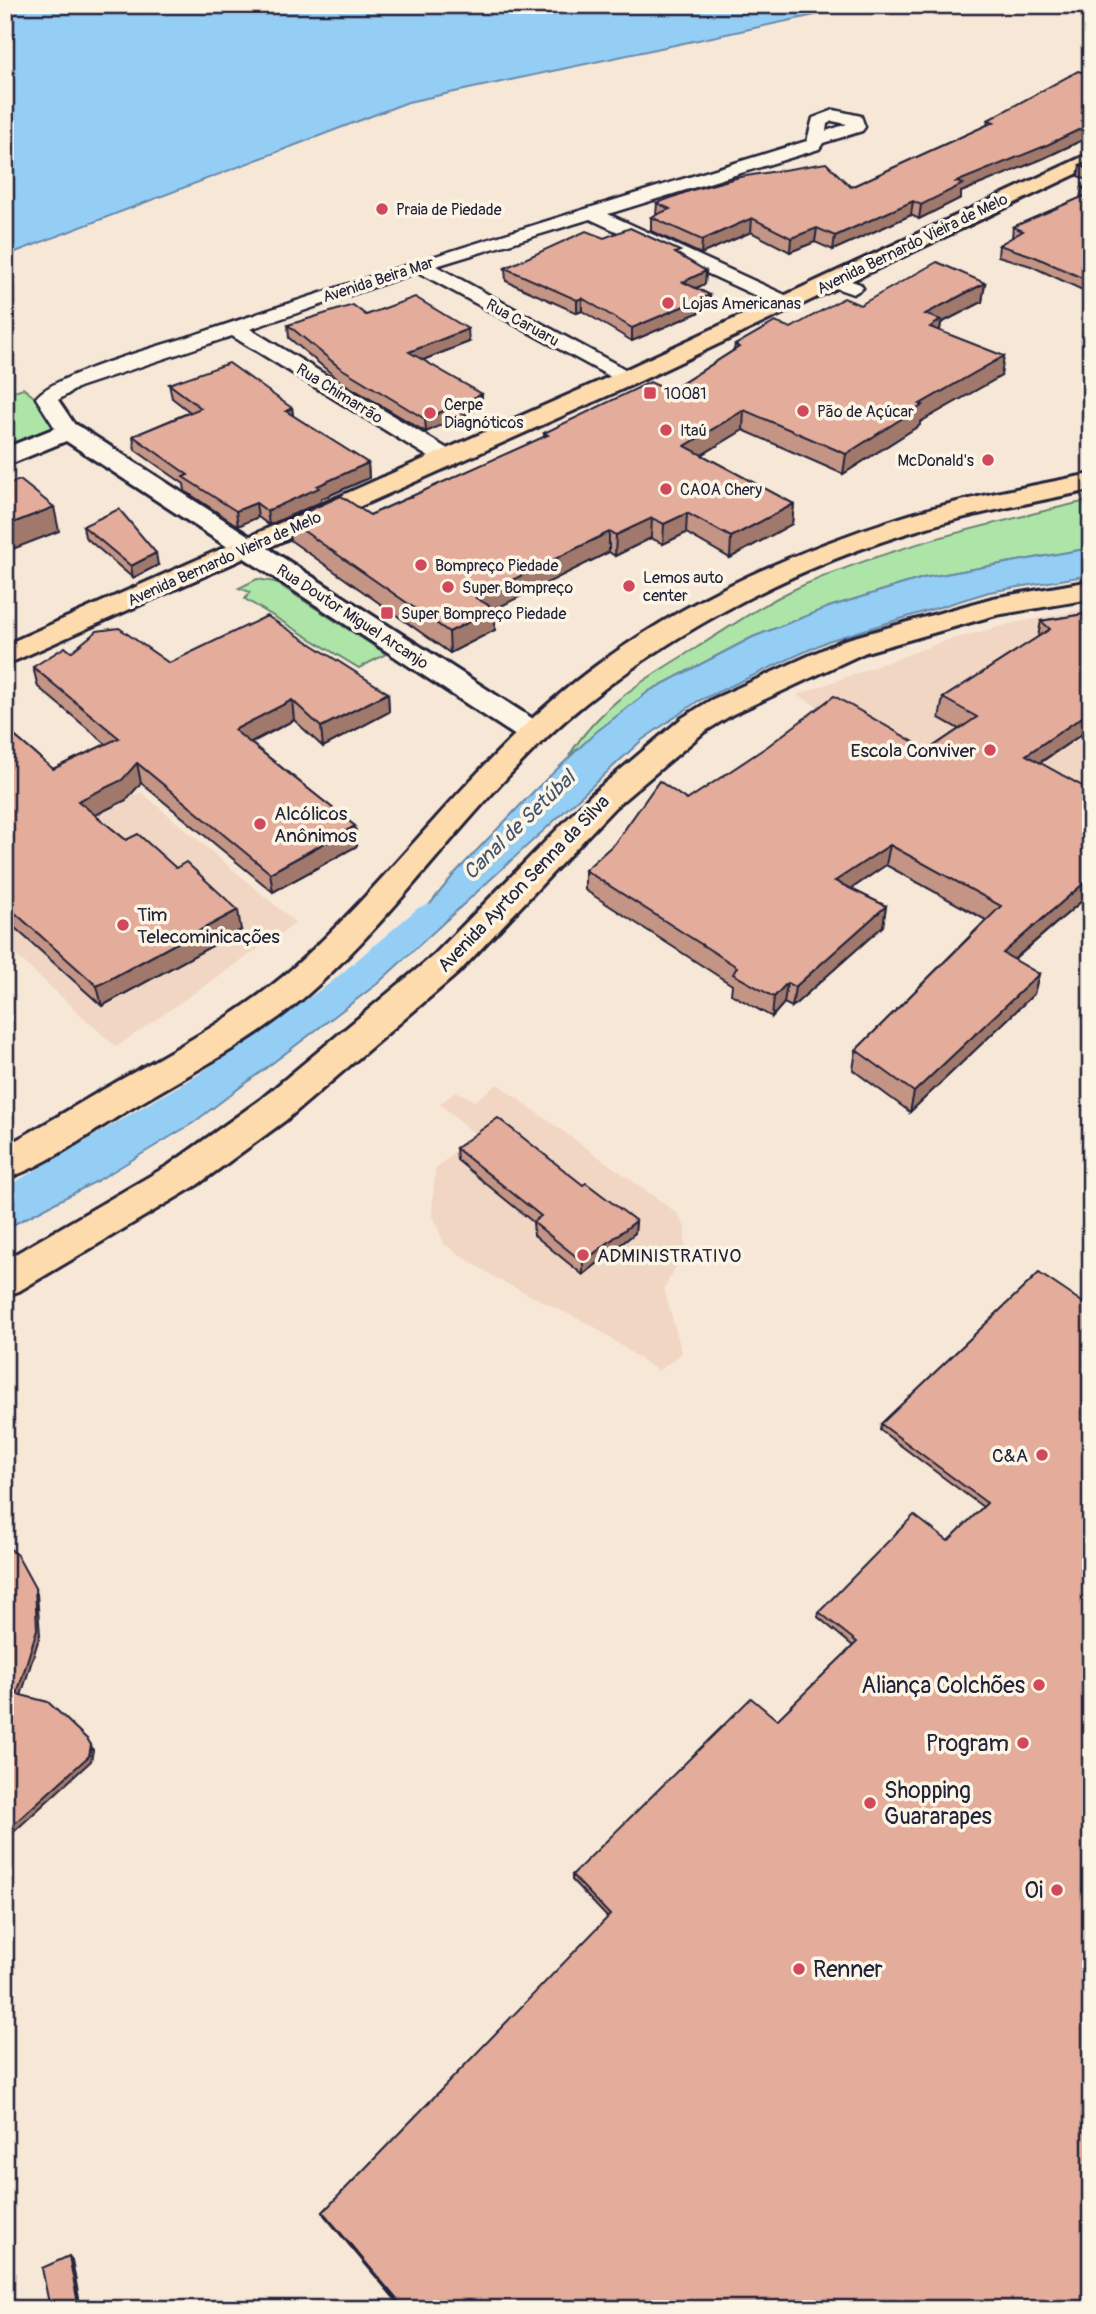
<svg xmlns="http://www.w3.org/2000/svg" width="1096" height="2314" viewBox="0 0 1096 2314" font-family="Pangolin,sans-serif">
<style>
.built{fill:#f1d6c4}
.green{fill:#ade5a8;stroke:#688472;stroke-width:2}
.water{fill:#95cef4;stroke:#6789aa;stroke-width:2}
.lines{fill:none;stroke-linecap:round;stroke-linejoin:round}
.canal{fill:#95cef4;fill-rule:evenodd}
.minor-casing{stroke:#22223b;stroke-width:5}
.secondary-casing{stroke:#22223b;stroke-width:6}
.primary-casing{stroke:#22223b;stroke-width:6}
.minor{fill:#fcf5e5;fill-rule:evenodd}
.secondary{fill:#fcf5e5;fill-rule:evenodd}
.primary{fill:#fedbac;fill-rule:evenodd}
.wall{fill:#c49585;stroke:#22223b;stroke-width:2}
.shaded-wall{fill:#a0796c;stroke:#22223b;stroke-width:2}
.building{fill:#e4ad9b;stroke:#22223b;stroke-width:2}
.poi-dot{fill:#d1495b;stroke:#fcf5e5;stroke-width:2.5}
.labels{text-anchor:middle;stroke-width:7;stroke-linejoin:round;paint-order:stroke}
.far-poi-label{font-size:16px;fill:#22223b;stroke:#fcf5e5;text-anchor:start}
.far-street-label{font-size:16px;fill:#22223b;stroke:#fcf5e5}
.poi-label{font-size:19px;fill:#22223b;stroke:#fcf5e5;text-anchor:start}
.street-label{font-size:19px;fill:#22223b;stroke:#fcf5e5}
.water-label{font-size:21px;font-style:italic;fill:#445672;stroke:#fcf5e5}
.near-poi-label{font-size:23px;fill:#22223b;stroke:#fcf5e5;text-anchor:end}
</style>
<rect width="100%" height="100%" fill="#f7e7d6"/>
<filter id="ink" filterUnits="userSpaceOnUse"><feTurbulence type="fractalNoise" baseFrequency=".0143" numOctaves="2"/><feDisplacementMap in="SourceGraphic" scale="14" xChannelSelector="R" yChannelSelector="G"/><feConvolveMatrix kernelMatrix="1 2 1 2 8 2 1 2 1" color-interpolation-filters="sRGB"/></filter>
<g filter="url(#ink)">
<!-- built -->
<g class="built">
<path d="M1091,608V863L797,695L945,641L1014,623Z"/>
<path d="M141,792L296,923L116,1047L5,945V863Z"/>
<path d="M497,1084L677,1213L685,1227V1249L664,1289L682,1353L658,1371L593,1326L497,1279L444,1244L432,1213L435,1170L474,1133L440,1104L456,1091L475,1101Z"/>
</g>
<!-- green -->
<g class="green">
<path d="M23,388L61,419L52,433L5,452V394Z"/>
<path d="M1091,500V548L923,578L829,607L753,637L649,691L569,756C599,706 647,677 696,648C732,626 768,600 806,584C898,544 994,523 1091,500Z"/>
<path d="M257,579L275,582L386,654L359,668L245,599L250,592L239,588Z"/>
</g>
<!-- water -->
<g class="water">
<path d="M5,5H862L408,102L5,256Z"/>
<path d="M1091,548V575L989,592L828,641L698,701L642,740L377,984L193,1123L97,1181L5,1229V1203L211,1083L340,992L397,945L455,873L534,791L596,732L649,691L753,637L829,607L923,578Z"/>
</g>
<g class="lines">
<!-- canal -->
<path class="canal" d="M429,904L440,908L445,915L440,922L351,1000L223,1092L18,1215L5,1219V1188L199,1074L329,984L418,908Z"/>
<!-- minor casing -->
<g class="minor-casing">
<g id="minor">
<path d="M834,110L861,116L865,127L862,131L823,143L819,149L608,214L794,299L797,303L794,307H780L590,219L436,266L634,374L637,378L634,382H620L418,272L250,329L456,454L459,459L456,464H440L232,336L79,387L58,400L79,431L76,436H60L36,398C53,374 165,345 197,334C399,266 603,203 807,141L813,118ZM832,121L847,124L826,131L827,124Z"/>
<path d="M834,275L860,284L863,288L853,294L827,285L824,281L827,277Z"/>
</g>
</g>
<!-- secondary casing -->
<g class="secondary-casing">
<path id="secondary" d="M68,423L77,425L544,726L549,733L544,740L533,743L522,740L66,441L5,466V448Z"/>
</g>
<!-- primary casing -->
<g class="primary-casing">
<g id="primary">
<path d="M1091,153V167L636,383L5,665V645L618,373Z"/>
<path d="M1091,474V490C1035,502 978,512 924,528C802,564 684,624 586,703C484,785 414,897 318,985C263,1036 196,1070 132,1108C91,1132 50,1164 5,1179V1146C42,1127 77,1104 113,1084C175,1049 240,1015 294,967C402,870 481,748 600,663C690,598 794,551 899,518C962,498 1027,487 1091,474Z"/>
<path d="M1091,581V599L996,615L866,652L733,714L704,732L614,808L458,973L286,1120L197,1185L19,1291L5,1296V1260L169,1165L260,1100L434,955L592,794L682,718L711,700L844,640L993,598Z"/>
</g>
</g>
<!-- minor -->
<use href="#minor" class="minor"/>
<!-- secondary -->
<use href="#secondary" class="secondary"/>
<!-- primary -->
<use href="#primary" class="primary"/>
</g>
<!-- wall -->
<g class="wall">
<path d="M1091,75V136L1042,159L961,192V198L919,219L911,215L833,250L815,242L790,252L751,232L701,254L651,231V217L656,215L657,203L851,187L987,125L988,120Z"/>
<path d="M1091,161V182L1078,176L1080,165Z"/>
<path d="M1091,183V294L1031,266L998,256L999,245L1012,238L1013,227L1080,198L1082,188Z"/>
<path d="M604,238L679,255L706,271L705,284L696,288L710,295L709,308L632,341L582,311L577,313L506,281L505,268Z"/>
<path d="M985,283L982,302L941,323L940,331L1001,376L920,422V425L843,474L743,430L702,455L794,504L792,524L730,558L686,533L663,544L651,538L615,556L609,552L495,609V630L450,653L290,540L288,520L370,515L544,437V433L670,391L734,350L735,345L791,328L860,305Z"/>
<path d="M366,315L469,342L423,360L482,407L426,432L340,381L289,338L288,325Z"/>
<path d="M169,384L292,408L293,416L368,463L369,478L321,499V502L269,525L258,517L238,526L185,491L184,484L135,450L133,436L190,412L172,398Z"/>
<path d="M83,526L158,565L133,578L85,537Z"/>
<path d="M1091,613V728L1040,763L1091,791V893L1014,960L1039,974L1034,994L910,1112L853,1070L856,1050L986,920L886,865L851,889L886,906L883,926L792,1007L784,1003L772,1017L731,994L732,985L585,890V870L687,800L928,750L959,729L939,718L943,698L1038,637L1041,621Z"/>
<path d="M71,652L388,693L389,712L323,747L294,720L251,743L355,826L357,846L273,892L141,783L126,800L95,815L126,840L241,930L102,1006L5,919V728L53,769L106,744L38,687L33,667Z"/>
<path d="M456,1148L583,1185L636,1221L635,1233L583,1275L534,1235L533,1222L457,1160Z"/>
<path d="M1039,1273L1091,2309H403L324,2215L323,2212L608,1918L572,1880V1875L777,1720L853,1646L818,1617L819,1612L948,1541L983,1507L880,1430L881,1424Z"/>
</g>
<!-- shaded-wall -->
<g class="shaded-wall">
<path d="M1091,124V136L1042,159L961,192V198L919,219L921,205L956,182Z"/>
<path d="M913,201L911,215L833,250L835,236Z"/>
<path d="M752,218L751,232L701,254L702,240Z"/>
<path d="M817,228L815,242L790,252L791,238Z"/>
<path d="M706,271L705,284L682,294L683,282Z"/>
<path d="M985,283L982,302L941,323L938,340L927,346L925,314Z"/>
<path d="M710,295L709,308L632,341V328Z"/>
<path d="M582,298V311L577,313V300Z"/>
<path d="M468,329L469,342L410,365L409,352Z"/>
<path d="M1004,356L1001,376L920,422V425L843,474L846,454L920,404Z"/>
<path d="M482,394V407L426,432L425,419Z"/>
<path d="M292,408L294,423L286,411Z"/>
<path d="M744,410L743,430L683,466L685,446Z"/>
<path d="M368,463L369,478L321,499V502L269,525L267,511L317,486Z"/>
<path d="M256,503L258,517L238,526L236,511Z"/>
<path d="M794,504L792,524L730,558L731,537Z"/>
<path d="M54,507L59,531L5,552V526Z"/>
<path d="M687,513L686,533L663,544L664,524Z"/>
<path d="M652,518L651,538L615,556L616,535Z"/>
<path d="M609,532V552L477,618L476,598Z"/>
<path d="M156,553L158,565L133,578L131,566Z"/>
<path d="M495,609V630L450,653L449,632Z"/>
<path d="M388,693L389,712L323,747L321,727Z"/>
<path d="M292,700L294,720L237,749L234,730Z"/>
<path d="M1091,711V728L1021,775L1026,755Z"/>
<path d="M137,763L141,783L126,800L83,821L78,801Z"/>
<path d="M355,826L357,846L273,892L270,873Z"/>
<path d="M890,845L886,865L833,901L835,881Z"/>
<path d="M1091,877V893L998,973L1003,953Z"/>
<path d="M886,906L883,926L792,1007L795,987Z"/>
<path d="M238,910L241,930L102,1006L97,986Z"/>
<path d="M1039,974L1034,994L910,1112L914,1092Z"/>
<path d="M787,983L784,1003L772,1017L774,997Z"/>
<path d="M636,1221L635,1233L583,1275V1262Z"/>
<path d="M35,1588L37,1594L40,1635L20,1699L17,1694Z"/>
<path d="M91,1745L93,1750L91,1761L5,1840V1832Z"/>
<path d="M69,2256L72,2260L81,2309H79Z"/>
</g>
<!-- building -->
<g class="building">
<path d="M1078,71L1091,75V124L1045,146L956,182L963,184L921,205L913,201L835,236L817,228L791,238L752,218L702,240L651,217L670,209L657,203L692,190L740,177L826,163L851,187L994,122L988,120Z"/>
<path d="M1091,161V171L1080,165Z"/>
<path d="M1091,183V192L1082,188Z"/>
<path d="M1091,193V282L1033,256L999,245L1023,231L1013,227Z"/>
<path d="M630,228L680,251L675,253L706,271L683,282L710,295L632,328L582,298L577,300L505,268L586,231L604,238Z"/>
<path d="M937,262L985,283L925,314L941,320L930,327L1004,356L920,404L923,405L846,454L744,410L685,446L794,504L731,537L687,513L664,524L652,518L616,535L609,532L476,598L495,609L449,632L288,520L341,496L370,515L548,435L544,433L650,382L670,391L739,347L735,345L775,322L791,328L844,298L860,305Z"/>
<path d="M415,297L468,329L409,352L482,394L425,419L339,367L288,325L353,305L366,315Z"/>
<path d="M229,363L292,408L286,411L368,463L317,486L319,488L267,511L256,503L236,511L183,477L188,475L133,436L201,408L169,384Z"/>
<path d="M20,480L54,507L5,526V485Z"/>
<path d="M119,509L156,553L131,566L83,526Z"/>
<path d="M1091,613V711L1026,755L1091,791V877L1003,953L1039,974L914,1092L856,1050L1001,906L890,845L835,881L886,906L795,987L787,983L774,997L733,974L737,967L585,870L615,843L659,781L687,800L768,746L834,696L928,750L977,717L943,698L1050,629L1041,621Z"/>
<path d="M267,616L388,693L321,727L292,700L234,730L355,826L270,873L137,763L122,780L78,801L126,840L138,834L176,868L186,862L238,910L97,986L5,904V728L53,769L119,738L33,667L65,647L71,652L97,631L119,628L169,663Z"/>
<path d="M498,1118L583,1185L586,1183L636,1221L583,1262L533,1222L541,1216L456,1148Z"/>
<path d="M1039,1273L1091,1308V2309H405L323,2212L610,1915L572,1875L751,1698L777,1720L857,1642L819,1612L914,1515L948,1541L987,1503L881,1424Z"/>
<path d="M5,1544L17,1555L35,1588L37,1629L17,1694L48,1702L88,1740L91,1745L89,1756L5,1832Z"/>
<path d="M69,2256L79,2309H50L42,2268Z"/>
</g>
</g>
<!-- markers -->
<g class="poi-dot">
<circle cx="382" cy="209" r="7"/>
<circle cx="668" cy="303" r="7"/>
<rect x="643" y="386" width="14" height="14" rx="3.5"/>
<circle cx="803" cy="411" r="7"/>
<circle cx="430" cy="413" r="7"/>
<circle cx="666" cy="430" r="7"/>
<circle cx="988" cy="460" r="7"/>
<circle cx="666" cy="489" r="7"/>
<circle cx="421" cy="565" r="7"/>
<circle cx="629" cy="586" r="7"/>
<circle cx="448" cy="587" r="7"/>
<rect x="380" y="606" width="14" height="14" rx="3.5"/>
<circle cx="990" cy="750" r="7"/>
<circle cx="260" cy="824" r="7"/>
<circle cx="123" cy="925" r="7"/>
<circle cx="583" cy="1255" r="7"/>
<circle cx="1042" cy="1455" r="7"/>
<circle cx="1039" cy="1685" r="7"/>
<circle cx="1023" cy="1743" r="7"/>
<circle cx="870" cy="1803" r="7"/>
<circle cx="1057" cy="1890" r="7"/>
<circle cx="799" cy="1969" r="7"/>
</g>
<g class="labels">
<!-- far-poi labels -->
<g class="far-poi-label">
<text x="396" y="215">Praia de Piedade</text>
<text x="682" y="309">Lojas Americanas</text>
<text x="664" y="399">10081</text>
<text x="444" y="410">Cerpe<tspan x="444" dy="18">Diagnóticos</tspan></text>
<text x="817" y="417">Pão de Açúcar</text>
<text x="680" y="436">Itaú</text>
<text x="974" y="466" text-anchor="end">McDonald's</text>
<text x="680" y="495">CAOA Chery</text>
<text x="435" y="571">Bompreço Piedade</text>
<text x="643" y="583">Lemos auto<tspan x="643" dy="18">center</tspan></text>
<text x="462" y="593">Super Bompreço</text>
<text x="401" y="619">Super Bompreço Piedade</text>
</g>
<!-- far-street labels -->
<g class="far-street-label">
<text transform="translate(912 243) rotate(-26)" y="6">Avenida Bernardo Vieira de Melo</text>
<text transform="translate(378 279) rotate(-18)" y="6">Avenida Beira Mar</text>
<text transform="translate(523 322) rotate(29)" y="6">Rua Caruaru</text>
<text transform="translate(340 393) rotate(32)" y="6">Rua Chimarrão</text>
<text transform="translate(224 558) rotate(-24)" y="6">Avenida Bernardo Vieira de Melo</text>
<text transform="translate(353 616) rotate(33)" y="6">Rua Doutor Miguel Arcanjo</text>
</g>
<!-- poi labels -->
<g class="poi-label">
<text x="976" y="757" text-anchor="end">Escola Conviver</text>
<text x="274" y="820">Alcólicos<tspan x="274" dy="22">Anônimos</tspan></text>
<text x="137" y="921">Tim<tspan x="137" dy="22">Telecominicações</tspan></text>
<text x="597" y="1262">ADMINISTRATIVO</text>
<text x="1028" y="1462" text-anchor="end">C&amp;A</text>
</g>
<!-- street labels -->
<g class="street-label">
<text transform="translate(523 883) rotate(-46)" y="7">Avenida Ayrton Senna da Silva</text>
</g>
<!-- water labels -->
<g class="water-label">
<text transform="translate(519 825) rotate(-44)" y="7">Canal de Setúbal</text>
</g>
<!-- near-poi labels -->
<g class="near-poi-label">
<text x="1025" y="1693">Aliança Colchões</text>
<text x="1009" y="1751">Program</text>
<text x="884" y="1798" text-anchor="start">Shopping<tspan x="884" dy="26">Guararapes</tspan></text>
<text x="1043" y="1898">Oi</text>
<text x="813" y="1977" text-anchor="start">Renner</text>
</g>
</g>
<!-- margin -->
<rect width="1096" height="2314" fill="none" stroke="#fcf5e5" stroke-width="28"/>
<rect x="14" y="14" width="1068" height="2286" fill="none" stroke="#22223b" stroke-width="2.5" filter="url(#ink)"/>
</svg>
